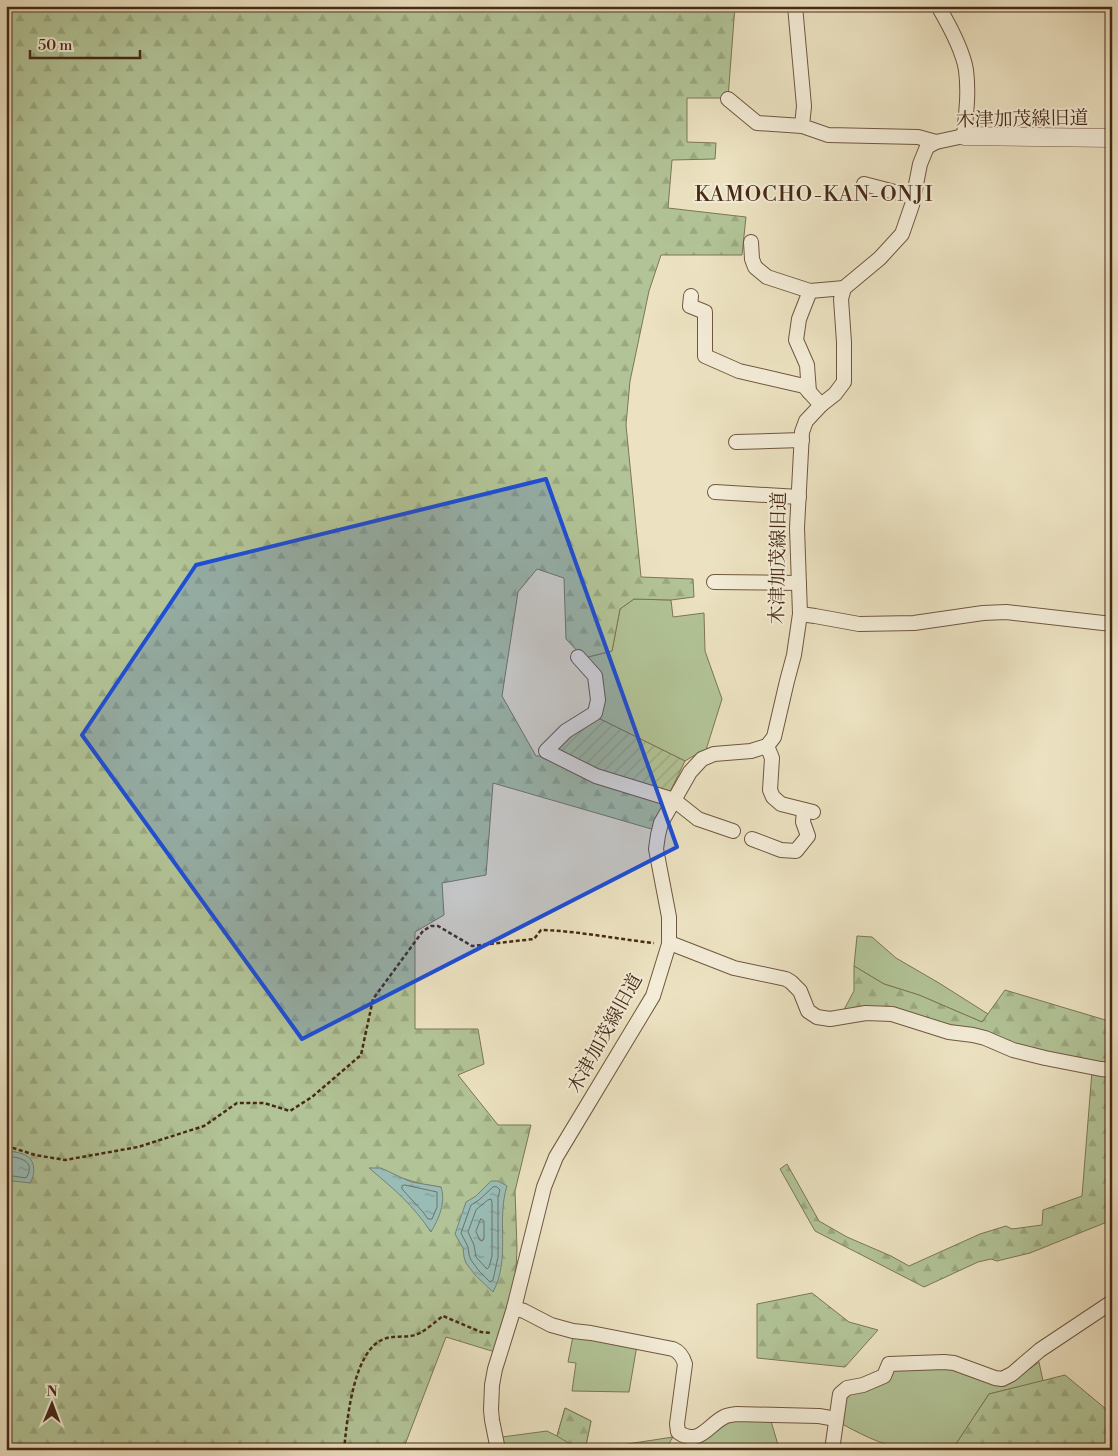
<svg xmlns="http://www.w3.org/2000/svg" width="1118" height="1456" viewBox="0 0 1118 1456" font-family="'Libre Bodoni','Noto Serif JP',serif">
<style>
.green{fill:#b2c497;stroke:#7c7656}
.forest{fill:url(#forest-firs);stroke:#7c7656;fill-rule:evenodd}
.garden{fill:url(#garden-furrows);stroke:#7c7656}
.water{fill:url(#water-ripples);stroke:#788276}
.lines{fill:none;stroke-linecap:round;stroke-linejoin:round}
.shore{stroke:#707366;stroke-width:1}
.minor-casing{stroke:#705741;stroke-width:16}
.tertiary-casing{stroke:#705741;stroke-width:19}
.path{stroke:#462916;stroke-width:2.5;stroke-dasharray:4 2.5;stroke-linecap:butt}
.minor{stroke:#f3ecd7;stroke-width:14}
.tertiary{stroke:#f3ecd7;stroke-width:18}
.marked{fill:#1d4ed8;fill-opacity:0.2;stroke:#1d4ed8;stroke-width:4;stroke-linejoin:round}
.labels{text-anchor:middle;stroke-width:4;stroke-linejoin:round;paint-order:stroke}
.street-label{font-size:19px;fill:#462916;stroke:#f3ecd7}
.quarter-label{font-size:21px;letter-spacing:1px;fill:#462916;stroke:#f3ecd7}
</style>
<defs>
<pattern id="forest-firs" width="22" height="20" patternUnits="userSpaceOnUse" patternTransform="scale(1.25)"><rect width="22" height="20" fill="#b2c497"/><path d="M5 1l3.5 6h-7zM16 11l3.5 6h-7z" fill="#9aa881"/></pattern>
<pattern id="garden-furrows" width="10" height="10" patternUnits="userSpaceOnUse" patternTransform="scale(1.25)"><rect width="10" height="10" fill="#b2c497"/><path d="M-1 1l2-2M0 10L10 0M9 11l2-2" fill="none" stroke="#9aa881"/></pattern>
<pattern id="water-ripples" width="26" height="14" patternUnits="userSpaceOnUse" patternTransform="scale(1.25)"><rect width="26" height="14" fill="#99bdb6"/><path d="M2 4q2-2 4 0t4 0M15 11q2-2 4 0t4 0" fill="none" stroke="#7f9a93"/></pattern>
</defs>
<rect width="100%" height="100%" fill="#ece2c1"/>
<filter id="stains"><feTurbulence type="fractalNoise" baseFrequency=".004" numOctaves="4"/><feColorMatrix values="0 0 0 0 .2 0 0 0 0 .09 0 0 0 0 .02 0 0 0 .5 -.17"/></filter>
<radialGradient id="worn" r=".72"><stop offset=".6" stop-color="#630" stop-opacity="0"/><stop offset="1" stop-color="#630" stop-opacity=".3"/></radialGradient>
<!-- green -->
<g class="green">
<path d="M634,599L671,600L673,617L704,613L705,651L722,699L706,750L700,752L685,761L596,717L603,700L584,658L612,651L620,609Z"/>
<path d="M857,936L872,937L896,958L939,983L988,1014L982,1022L919,995L884,984L854,966Z"/>
<path d="M573,1336L637,1345L629,1392L572,1391L576,1363L568,1362Z"/>
<path d="M1039,1362L1043,1381L989,1394L952,1450C937,1450 920,1452 905,1449C881,1445 858,1433 837,1421L840,1401L892,1366L947,1369L963,1372L998,1384L1010,1383Z"/>
<path d="M565,1408L591,1421L586,1445L614,1446L673,1437L665,1450H505L502,1437L547,1431L557,1436Z"/>
<path d="M770,1418L779,1448L777,1450H704L698,1440L725,1420Z"/>
</g>
<!-- forest -->
<g class="forest">
<path d="M6,6H735L728,98H687V142L716,143L715,159L672,160L668,208L746,217L742,255H661L649,291L630,381L626,425L641,577L693,579L694,597L671,600L634,599L620,609L612,651L584,658L566,639L564,578L537,569L518,592L502,696L536,756H547L669,794L655,830L493,783L486,875L442,883L444,915L415,932V1029H478L484,1064L458,1075L498,1125H531L515,1191L517,1248L516,1271L503,1327L495,1352L446,1337L403,1450H6V1180L15,1181L16,1152L6,1151ZM370,1168L421,1184L441,1187L431,1232L420,1215L401,1195Z"/>
<path d="M854,966L884,984L919,995L982,1022L1005,990L1112,1022V1069L931,1024L841,1015L854,991Z"/>
<path d="M1092,1071L1112,1074V1220L1030,1253L997,1261L991,1259L978,1262L924,1287L815,1231L780,1169L787,1164L819,1221L847,1237L891,1256L909,1266L980,1234L1006,1226L1012,1229L1042,1225L1043,1210L1082,1196Z"/>
<path d="M812,1293L849,1322L878,1330L845,1367L757,1358V1304Z"/>
<path d="M1065,1375L1112,1414V1450H1067L1056,1447L1029,1450H952L989,1394Z"/>
<path d="M565,1408L591,1421L586,1445L594,1450H577V1448L557,1436Z"/>
</g>
<!-- garden -->
<path class="garden" d="M596,717L685,761L669,794L597,772L554,752L569,733Z"/>
<!-- water -->
<g class="water">
<path d="M6,1151C13,1152 21,1152 27,1156C36,1162 35,1175 30,1183L6,1180Z"/>
<path d="M369,1168H381L411,1182L441,1187C446,1203 439,1218 431,1232C413,1205 394,1189 369,1168Z"/>
<path d="M491,1181H498L507,1186C496,1221 511,1258 493,1292L475,1275L466,1263L464,1257L463,1248L455,1234L466,1202L476,1196Z"/>
</g>
<g class="lines">
<!-- shore -->
<g class="shore">
<path d="M6,1156C19,1157 37,1161 26,1178L6,1175"/>
<path d="M405,1185L437,1192V1207L432,1219H428L423,1212L402,1189V1186Z"/>
<path d="M497,1187L500,1190L498,1197V1257L493,1280L490,1282L479,1271L471,1260L469,1255L468,1247L461,1233L471,1205L479,1200L493,1187Z"/>
<path d="M488,1200L491,1199L492,1202V1256L489,1267L487,1269L476,1257L474,1245L468,1232L476,1210Z"/>
<path d="M481,1219L484,1221V1239L482,1241L480,1240L476,1232Z"/>
</g>
<!-- minor casing -->
<g class="minor-casing">
<g id="minor">
<path d="M795,6L804,106L802,126L828,135L918,137L936,142"/>
<path d="M728,99L757,123L802,126"/>
<path d="M864,184L914,197"/>
<path d="M751,242L752,259L755,267L767,277L810,291L844,288"/>
<path d="M691,296L690,306L705,312V356L739,371L804,386L821,405"/>
<path d="M809,392L807,365L796,340L799,319L810,291"/>
<path d="M736,442L802,440"/>
<path d="M715,492L799,497"/>
<path d="M714,582L799,583"/>
<path d="M800,614L815,616L859,624L914,623L983,613L1006,612L1112,624"/>
<path d="M578,657L595,676L598,700L595,713L566,731L546,751L596,776L674,800L698,819L733,831"/>
<path d="M767,746L772,758L770,790L773,797L781,804L813,812"/>
<path d="M752,839L781,850L796,851L808,836L803,822L804,810"/>
<path d="M669,944L675,945L734,968L786,979L791,982L800,991L808,1011L817,1017L830,1019L866,1013L892,1014L949,1032L973,1035L985,1038L1013,1050L1045,1058L1101,1069L1112,1070"/>
<path d="M514,1308L524,1311L551,1325L573,1331L591,1333L673,1349C680,1352 683,1357 685,1364L677,1424L678,1432C699,1447 708,1425 724,1417C727,1415 732,1415 736,1414L819,1416L836,1419"/>
<path d="M498,1450L492,1420L491,1410L492,1385L495,1369L514,1308L544,1187L556,1157L653,996L669,944V917L656,849L658,835L661,823L690,772L702,759L714,754L751,751L767,746L774,737L787,681L794,655L800,614L797,528L802,432L806,421L821,405L835,394L844,382V342L841,299L844,288L880,258L902,234L912,205L920,164L927,147L936,142L964,136C966,114 969,93 966,70C963,51 948,23 938,6"/>
<path d="M832,1450L840,1394L847,1388L863,1385L884,1376L889,1364L944,1362L954,1363L995,1378L1002,1379L1012,1374L1040,1350L1112,1302"/>
</g>
</g>
<!-- tertiary casing -->
<g class="tertiary-casing">
<path id="tertiary" d="M964,136L1112,138"/>
</g>
<!-- path -->
<g class="path">
<path d="M6,1148H13L35,1155L65,1160L138,1147L204,1126L237,1103H264L290,1111L312,1097L361,1055L373,999L423,931L431,926H438L472,946L534,939L541,930C579,931 616,939 654,943"/>
<path d="M344,1450C347,1421 353,1350 384,1339C394,1335 405,1338 415,1335C423,1333 436,1321 443,1316L481,1332L492,1333"/>
</g>
<!-- minor -->
<use href="#minor" class="minor"/>
<!-- tertiary -->
<use href="#tertiary" class="tertiary"/>
</g>
<!-- marked area -->
<path class="marked" d="M546,479L677,847L302,1039L82,735L196,565Z"/>
<g class="labels">
<!-- street labels -->
<g class="street-label">
<text transform="translate(1022 118) rotate(-1)" y="7">木津加茂線旧道</text>
<text transform="translate(777 558) rotate(-89)" y="7">木津加茂線旧道</text>
<text transform="translate(604 1033) rotate(-61)" y="7">木津加茂線旧道</text>
</g>
<!-- quarter labels -->
<g class="quarter-label">
<text x="814" y="201">KAMOCHO-KAN-ONJI</text>
</g>
</g>
<!-- margin -->
<rect width="1118" height="1456" fill="none" stroke="#ece2c1" stroke-width="25"/>
<rect x="8" y="8" width="1103" height="1441" fill="none" stroke="#462916" stroke-width="2.5"/>
<rect x="12" y="12" width="1093" height="1431" fill="none" stroke="#462916"/>
<!-- north arrow -->
<g transform="translate(52 1404) rotate(1)" stroke="#f3ecd7" stroke-width="4" paint-order="stroke">
<path d="M0-4L9 19L0 12L-9 19Z" fill="#462916"/>
<text y="-8" font-size="14" font-weight="bold" text-anchor="middle" fill="#462916">N</text>
</g>
<!-- scale -->
<path d="M30 50v8h110v-8" fill="none" stroke="#462916" stroke-width="2.5"/>
<text x="38" y="50" font-size="15" fill="#462916" stroke="#f3ecd7" stroke-width="4" paint-order="stroke">50 m</text>
<rect width="100%" height="100%" filter="url(#stains)"/>
<rect width="100%" height="100%" fill="url(#worn)"/>
</svg>
